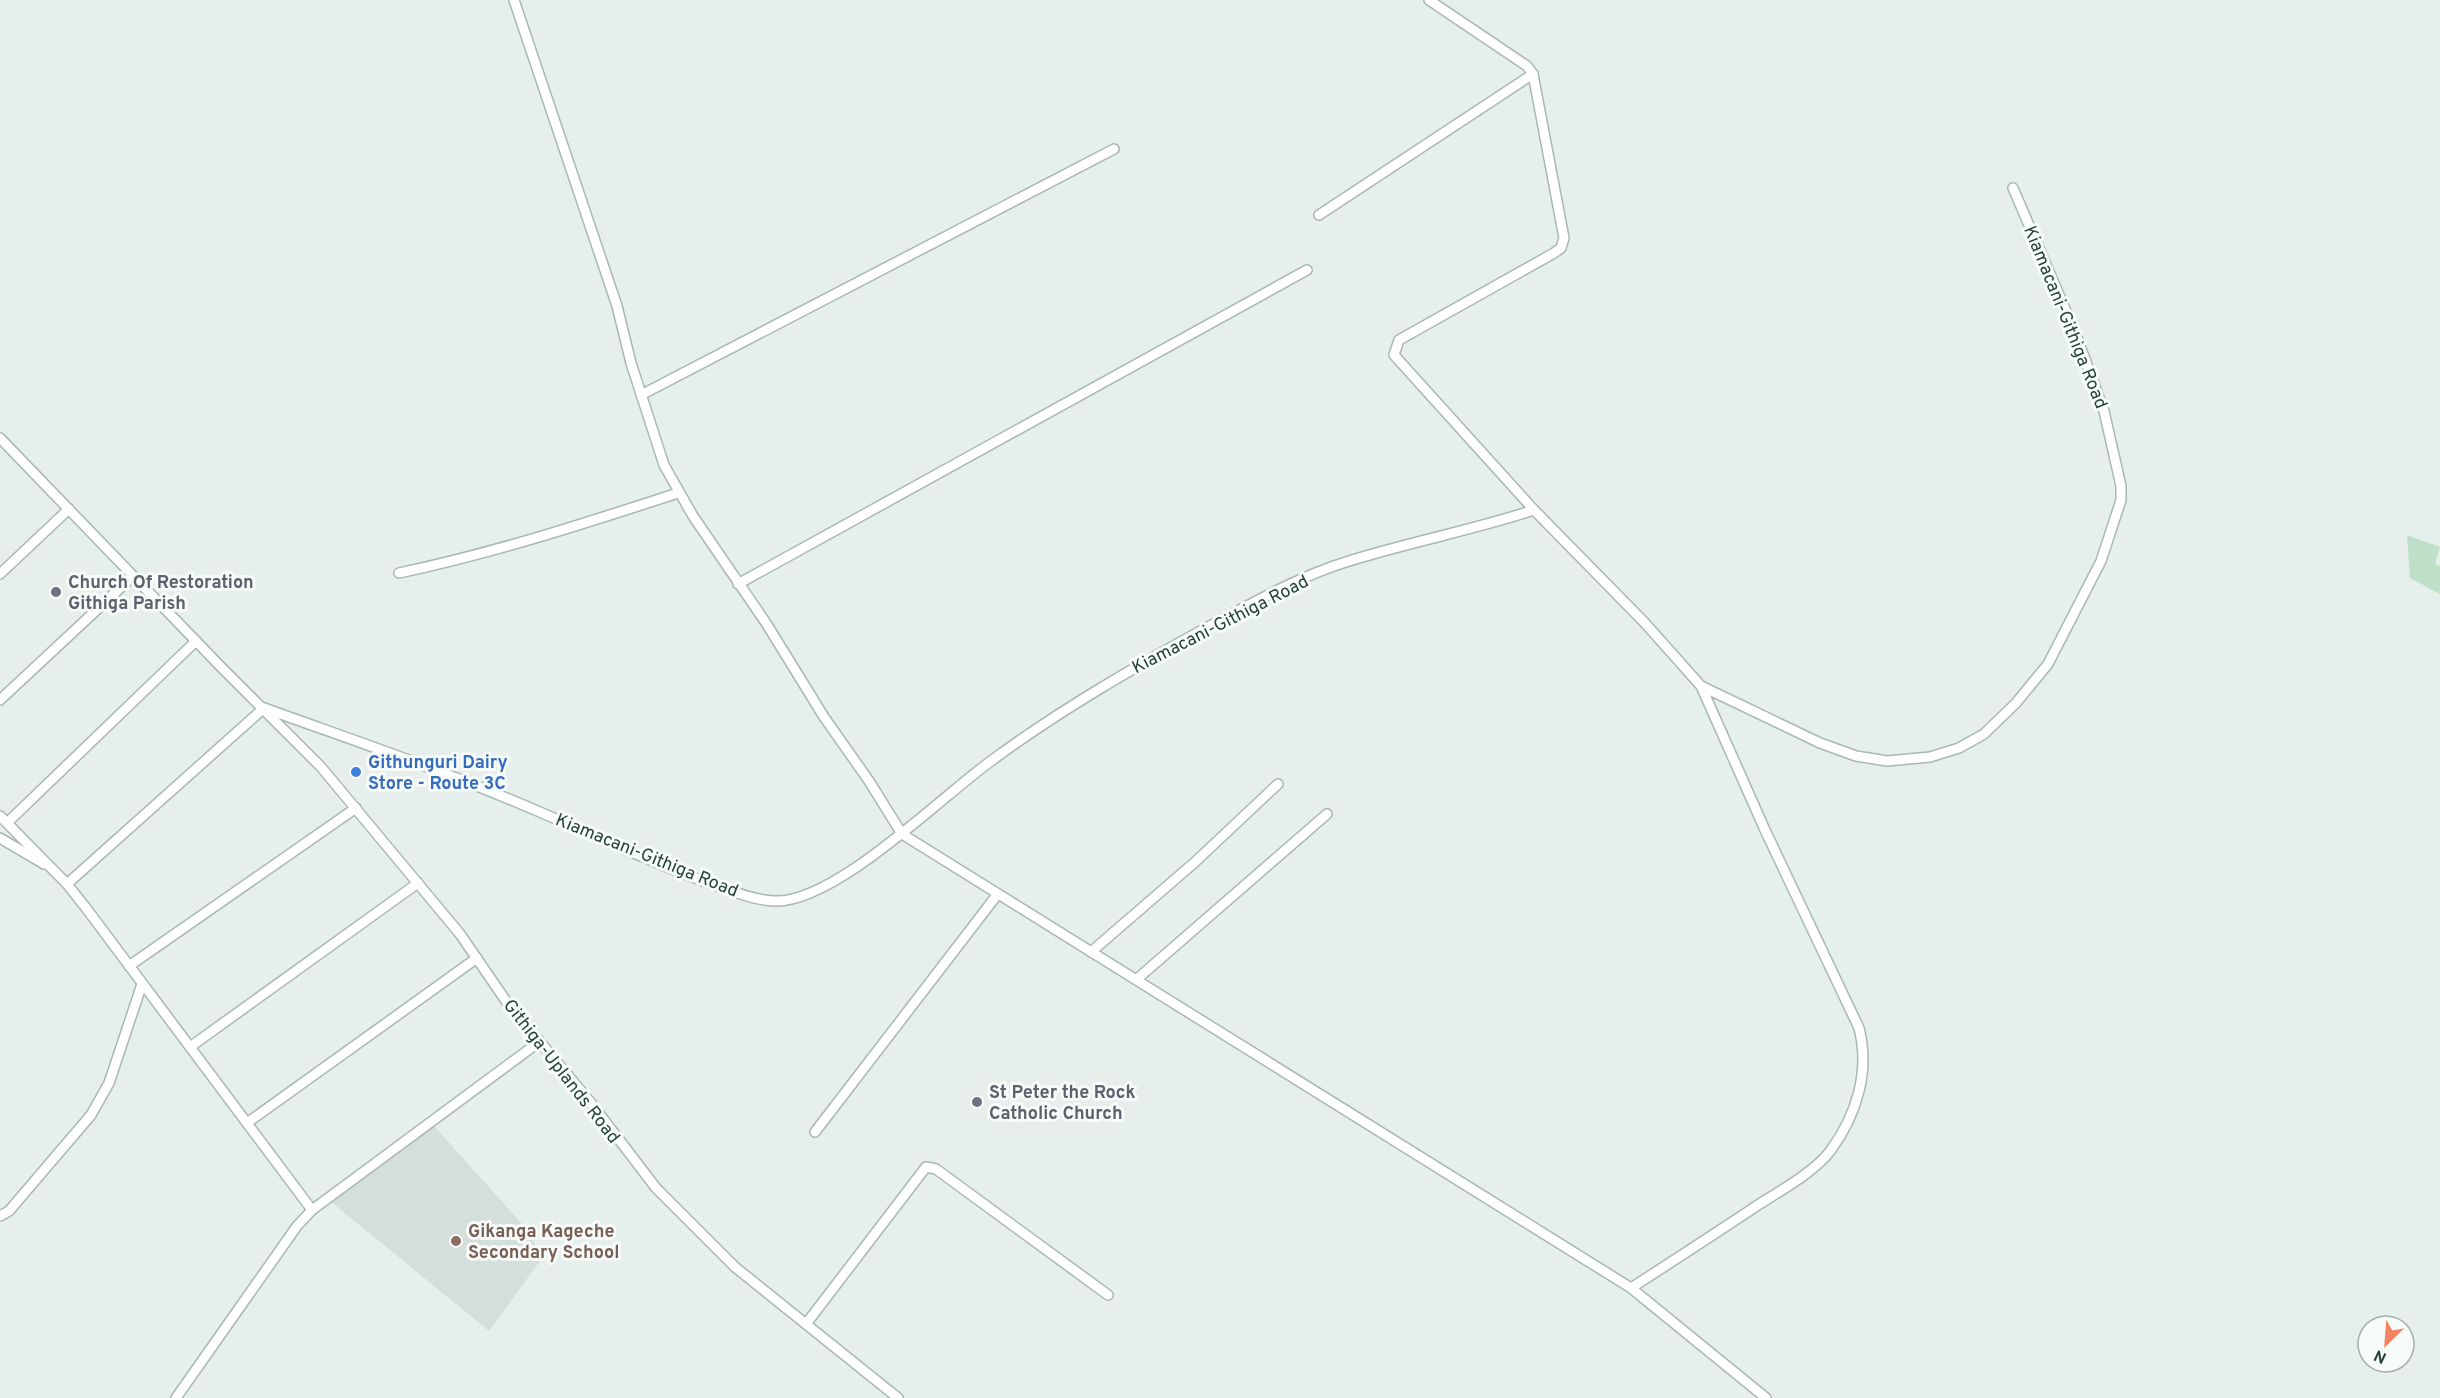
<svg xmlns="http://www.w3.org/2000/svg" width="2440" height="1398" viewBox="0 0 2440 1398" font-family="Overpass,sans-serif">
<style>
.built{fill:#d4dfda}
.green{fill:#bfe0c8}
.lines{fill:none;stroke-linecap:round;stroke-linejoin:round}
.minor-casing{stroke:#a8b8b2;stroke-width:12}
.minor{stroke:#fff;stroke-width:9}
.worship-dot{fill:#6b7280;stroke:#f7fbf9;stroke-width:2}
.shop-dot{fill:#3f7fe0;stroke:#f7fbf9;stroke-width:2}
.education-dot{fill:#8d6e63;stroke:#f7fbf9;stroke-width:2}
.labels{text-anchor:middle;stroke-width:6;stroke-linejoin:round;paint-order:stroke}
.street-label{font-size:18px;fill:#24423a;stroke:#f7fbf9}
.worship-label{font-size:18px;font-weight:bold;fill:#5b616d;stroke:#f7fbf9;text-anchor:start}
.shop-label{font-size:18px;font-weight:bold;fill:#366cbe;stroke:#f7fbf9;text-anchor:start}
.education-label{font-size:18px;font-weight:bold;fill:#785e54;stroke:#f7fbf9;text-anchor:start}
</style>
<rect width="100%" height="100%" fill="#e6efeb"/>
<!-- built -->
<path class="built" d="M434,1126L523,1225L543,1257L489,1331L330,1201Z"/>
<!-- green -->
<path class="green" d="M2407,535L2440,547L2435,564L2440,566V594L2410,578Z"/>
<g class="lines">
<!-- minor casing -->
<g class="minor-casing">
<g id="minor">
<path d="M514,0L617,306L631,363L664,465L693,516L766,623L824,717L869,781L902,834L1631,1288L1766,1398"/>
<path d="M1429,0L1527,66L1533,74L1564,238L1561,248L1554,253L1399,340L1394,355L1534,510"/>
<path d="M1319,215L1533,74"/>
<path d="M641,395L1114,149"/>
<path d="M0,438L221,667L321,767L460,934L506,1001L591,1103L656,1188L735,1267L898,1398"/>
<path d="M399,573C494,553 586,523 678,493"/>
<path d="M0,574L69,509"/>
<path d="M738,584L1307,270"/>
<path d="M0,700L133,576"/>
<path d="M264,708C344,737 425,764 504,797C571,824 637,857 706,882C728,889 751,900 774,901C834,904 941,797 991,761C1060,710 1133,668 1208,627C1254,602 1300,576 1349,561C1410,542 1473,530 1534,510L1644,622L1701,686L1820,743L1856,756L1887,761L1930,757L1959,748L1984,734L2016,703L2048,664L2101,561L2121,500V486L2104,411L2075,332L2013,188"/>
<path d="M0,816L67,884L86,908L312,1210"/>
<path d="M8,822L196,641"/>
<path d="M0,838L44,864"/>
<path d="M67,884L264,708"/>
<path d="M1091,952L1195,862L1278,784"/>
<path d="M129,966L356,808"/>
<path d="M1137,979L1327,814"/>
<path d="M190,1047L418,883"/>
<path d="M247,1123L477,958"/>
<path d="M815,1132L997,895"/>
<path d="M0,1216L9,1211L91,1115L109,1083L142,984"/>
<path d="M1631,1288C1673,1261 1716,1233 1758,1205C1780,1191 1816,1171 1831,1150C1857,1114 1870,1071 1859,1028L1765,830L1701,686"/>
<path d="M806,1324L926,1167L936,1169L1108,1295"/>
<path d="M176,1398L297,1226L312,1210L539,1042"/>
</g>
</g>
<!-- minor -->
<use href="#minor" class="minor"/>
</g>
<!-- markers -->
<g class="worship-dot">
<circle cx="56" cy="592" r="6"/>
<circle cx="977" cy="1102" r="6"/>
</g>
<circle class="shop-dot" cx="356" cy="772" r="6"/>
<circle class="education-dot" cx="456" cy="1241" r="6"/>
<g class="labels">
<!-- street labels -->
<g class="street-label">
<text transform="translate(2066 317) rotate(68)" y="6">Kiamacani-Githiga Road</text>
<text transform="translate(1220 624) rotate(-27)" y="6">Kiamacani-Githiga Road</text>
<text transform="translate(647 855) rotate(22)" y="6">Kiamacani-Githiga Road</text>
<text transform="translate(562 1071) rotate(52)" y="6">Githiga-Uplands Road</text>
</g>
<!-- worship labels -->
<g class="worship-label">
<text x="68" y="588">Church Of Restoration<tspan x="68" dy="21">Githiga Parish</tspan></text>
<text x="989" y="1098">St Peter the Rock<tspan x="989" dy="21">Catholic Church</tspan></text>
</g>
<!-- shop labels -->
<g class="shop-label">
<text x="368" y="768">Githunguri Dairy<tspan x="368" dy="21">Store - Route 3C</tspan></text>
</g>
<!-- education labels -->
<g class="education-label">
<text x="468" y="1237">Gikanga Kageche<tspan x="468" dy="21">Secondary School</tspan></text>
</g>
</g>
<!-- north arrow -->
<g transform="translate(2386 1344) rotate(205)"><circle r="28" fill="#f7fbf9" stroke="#a3b1ad" stroke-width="1.5"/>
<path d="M0-4.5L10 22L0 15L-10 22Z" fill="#f4845f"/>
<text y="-9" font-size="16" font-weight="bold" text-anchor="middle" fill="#24423a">N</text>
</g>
</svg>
